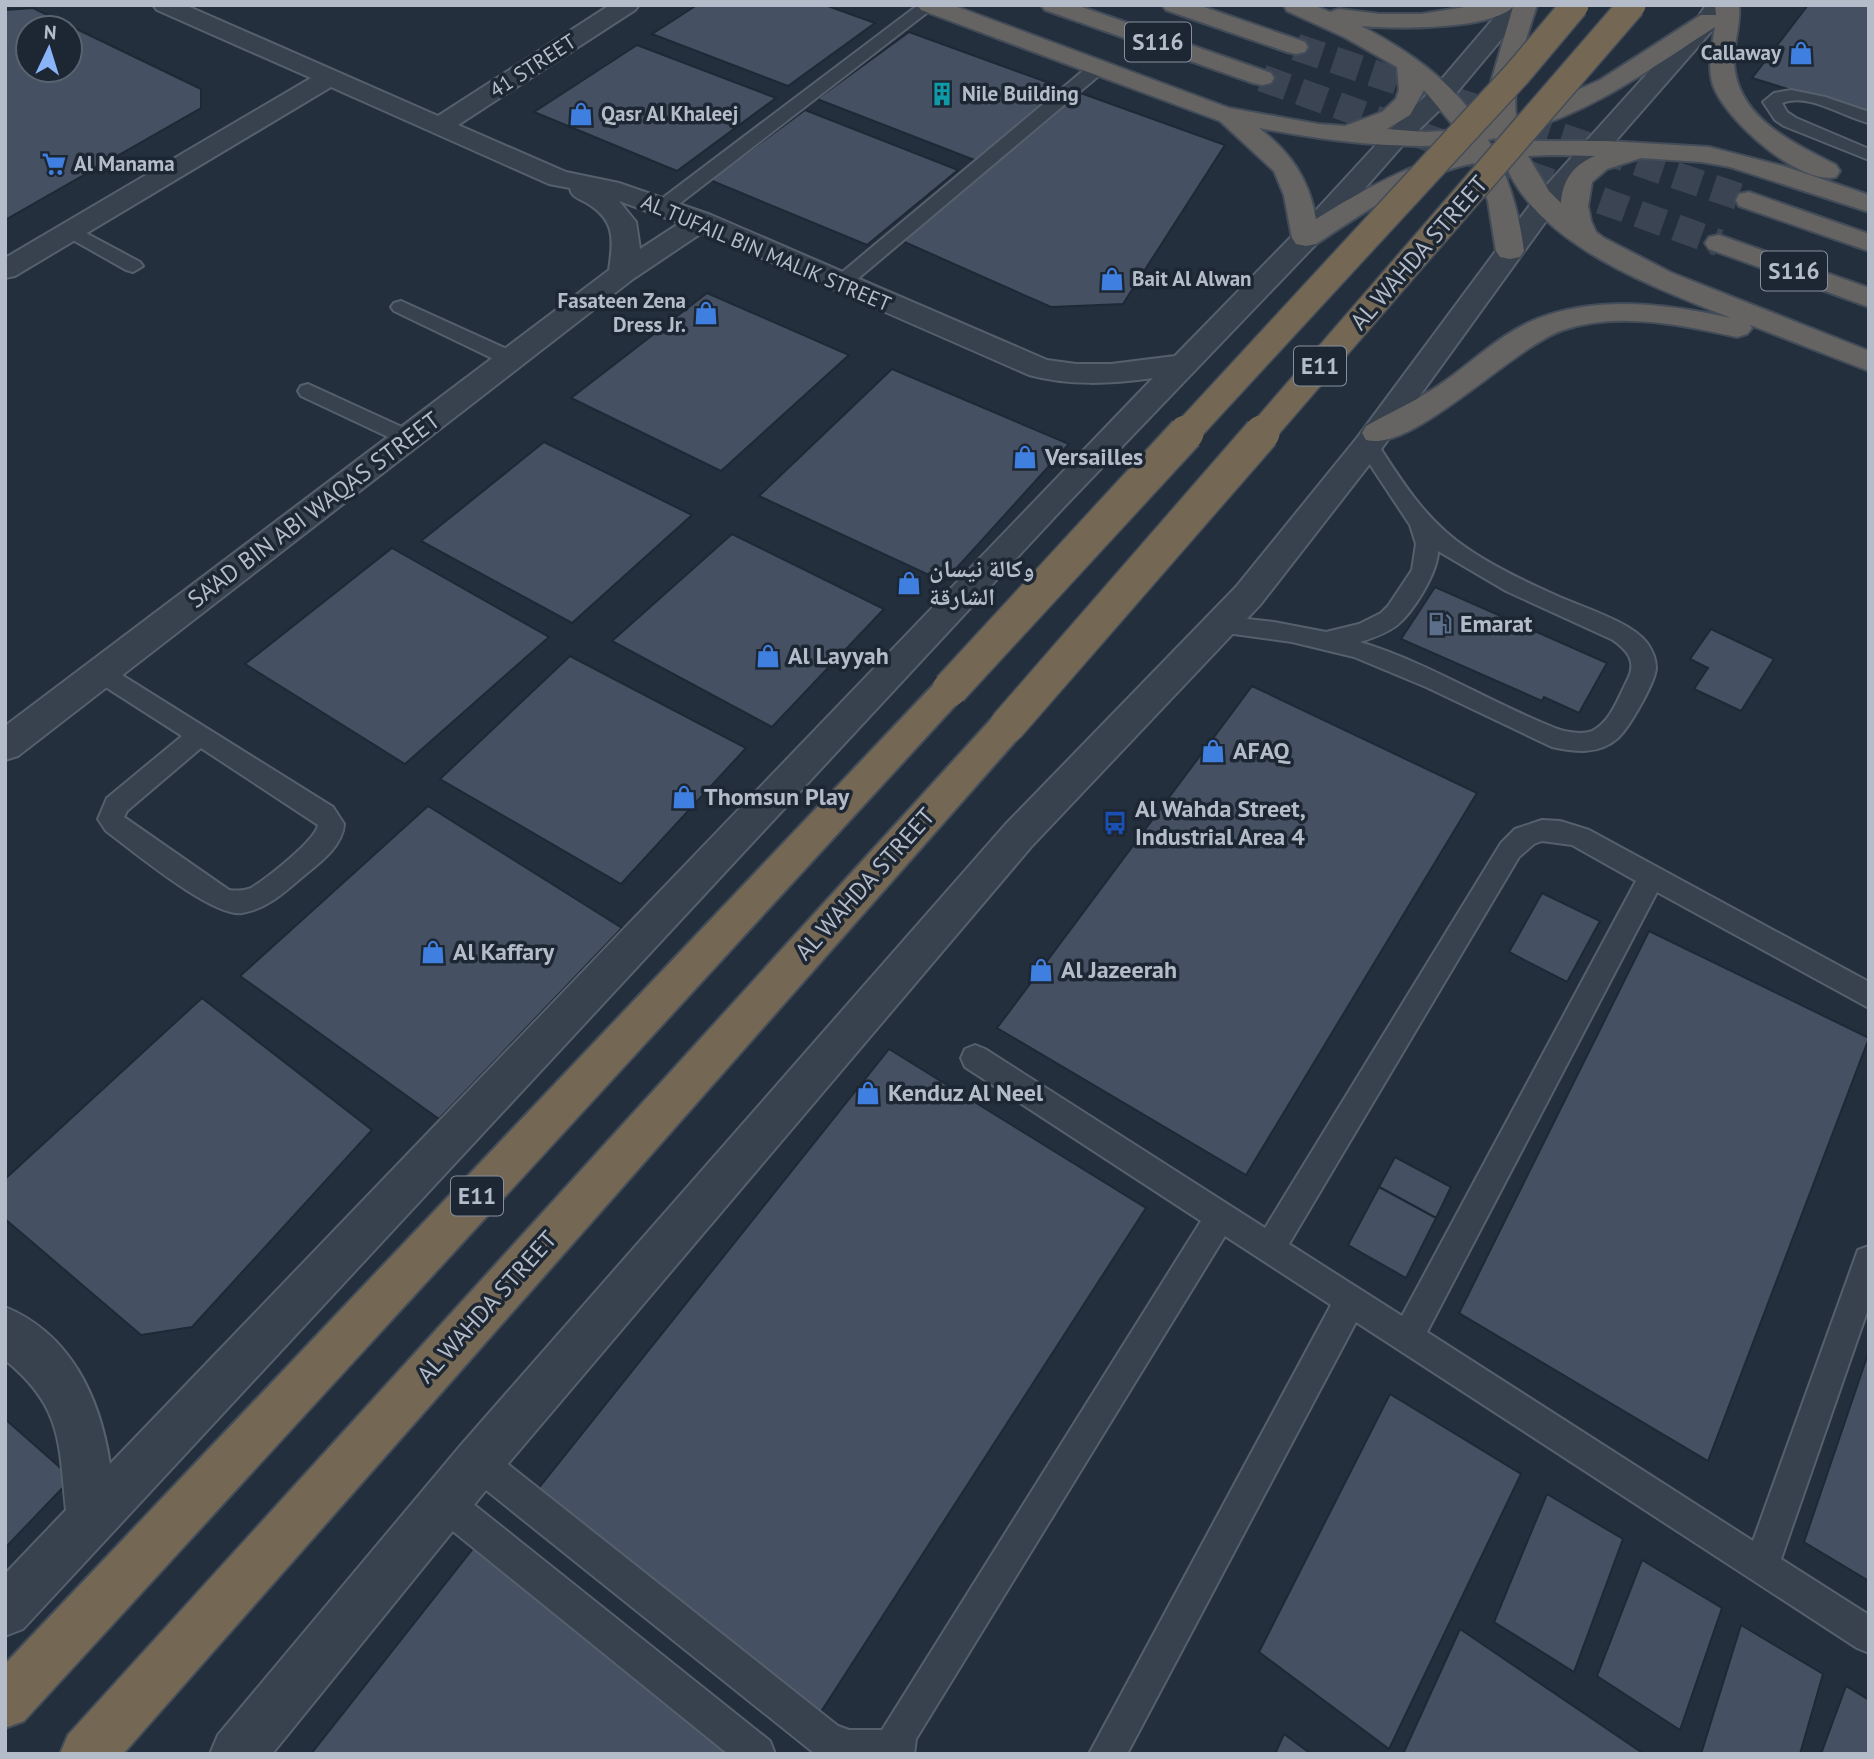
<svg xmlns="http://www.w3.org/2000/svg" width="1874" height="1759" viewBox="0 0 1874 1759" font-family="'PT Sans','Noto Naskh Arabic',sans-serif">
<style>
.building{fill:#455162;stroke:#1f2835;stroke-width:2;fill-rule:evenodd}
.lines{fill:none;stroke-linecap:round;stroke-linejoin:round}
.trunk-tunnel{stroke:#3a4453;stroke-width:27;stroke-dasharray:27 13;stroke-linecap:butt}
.service-casing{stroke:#565f6c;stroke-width:4}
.minor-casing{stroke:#565f6c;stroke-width:4}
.tertiary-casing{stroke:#565f6c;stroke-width:4}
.trunk-casing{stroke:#434c59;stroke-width:4}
.motorway-casing{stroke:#434c59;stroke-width:4}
.service{fill:#38414e;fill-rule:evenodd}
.minor{fill:#38414e;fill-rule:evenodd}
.tertiary{fill:#38414e;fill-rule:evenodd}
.trunk{fill:#656462;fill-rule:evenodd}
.motorway{fill:#746855;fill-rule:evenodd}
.motorway-bridge-far1-casing{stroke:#434c59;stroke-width:30;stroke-linecap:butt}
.motorway-bridge-casing{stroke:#434c59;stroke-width:38;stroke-linecap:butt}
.motorway-bridge-far1{stroke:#746855;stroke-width:27}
.motorway-bridge{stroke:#746855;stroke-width:35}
.labels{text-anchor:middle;stroke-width:7;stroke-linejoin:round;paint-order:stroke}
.far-poi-label{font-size:21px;font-weight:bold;fill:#b4bcc9;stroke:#1d2633;text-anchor:start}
.far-street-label{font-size:21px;fill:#b4bcc9;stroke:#1d2633}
.shield{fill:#1d2633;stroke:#878f9c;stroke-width:2}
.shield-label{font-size:23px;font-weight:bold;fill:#b4bcc9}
.street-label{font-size:24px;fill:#b4bcc9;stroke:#1d2633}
.poi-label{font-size:24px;font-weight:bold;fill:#b4bcc9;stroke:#1d2633;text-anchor:start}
</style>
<rect width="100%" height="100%" fill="#242f3e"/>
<!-- building -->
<g class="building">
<path d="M697,5H825L875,23L788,86L652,34Z"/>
<path d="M1808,5H1869V114L1752,78Z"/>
<path d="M33,8L201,89V108L5,220V10ZM28,28H70V70H28Z"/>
<path d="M909,32L1066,89L977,161L817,99Z"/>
<path d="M637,45L776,98L677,171L534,112Z"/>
<path d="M1075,91L1225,145L1123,304L1051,307L900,240Z"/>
<path d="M805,110L958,170L867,245L710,180Z"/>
<path d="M707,293L849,355L721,471L571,398Z"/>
<path d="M892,369L1069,444L944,582L759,496Z"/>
<path d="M544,442L692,515L572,623L421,541Z"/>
<path d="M732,534L884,609L772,727L612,641Z"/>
<path d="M392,548L549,637L405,764L245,664Z"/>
<path d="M1435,587L1607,663L1579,713L1544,697L1542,701L1401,639Z"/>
<path d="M1711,629L1774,659L1741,711L1694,689L1708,668L1690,659Z"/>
<path d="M570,656L746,748L621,884L440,779Z"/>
<path d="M1252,686L1477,793L1246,1175L997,1028Z"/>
<path d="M428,806L622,928L439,1119L240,976Z"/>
<path d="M1542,893L1600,921L1567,982L1509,952Z"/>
<path d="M1649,931L1869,1038L1708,1461L1459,1313Z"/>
<path d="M202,998L372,1130L192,1327L141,1335L5,1219V1179Z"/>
<path d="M889,1049L1146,1208L815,1721L534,1494Z"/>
<path d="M1395,1157L1451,1187L1436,1218L1379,1187Z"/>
<path d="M1379,1187L1436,1218L1406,1278L1348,1245Z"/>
<path d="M1869,1351V1581L1804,1542Z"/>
<path d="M1390,1394L1521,1474L1389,1749L1259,1652Z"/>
<path d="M5,1419L72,1478L5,1548Z"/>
<path d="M1547,1494L1623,1539L1574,1672L1494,1622Z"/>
<path d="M475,1546L730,1754H311Z"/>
<path d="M1642,1560L1722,1608L1680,1730L1597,1676Z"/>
<path d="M1741,1625L1823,1674L1800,1754H1701Z"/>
<path d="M1460,1629L1644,1754H1403Z"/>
<path d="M1846,1686L1869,1700V1754H1821Z"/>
<path d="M1284,1734L1311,1754H1275Z"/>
</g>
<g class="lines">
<!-- trunk-tunnel -->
<g class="trunk-tunnel">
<path d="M1296,47L1749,200"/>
<path d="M1262,78L1719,243"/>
</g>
<!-- service casing -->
<g class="service-casing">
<g id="service">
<path d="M918,5H937L670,211H656L654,207L656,203Z"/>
<path d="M1096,64L1102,65L1104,69L1102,73L848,287H834L831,283L834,279L1090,65Z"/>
<path d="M1791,90L1825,97L1869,112V123C1843,117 1808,92 1782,103L1787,112L1796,118L1869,149V160L1784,126L1775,120L1763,102L1774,93Z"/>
<path d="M71,225L140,262L143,266L133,272L126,270L64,235L62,231L64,227Z"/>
<path d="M401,301L518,354L521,359L518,364H504L394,311L391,307L394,303Z"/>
<path d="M308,384L415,433L419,438L415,443H401L301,396L298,391L301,386Z"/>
<path d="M1368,438L1375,440C1402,482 1426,521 1468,549C1494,567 1524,581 1553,594C1578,606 1631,621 1647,643C1652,650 1656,659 1656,668C1655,683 1629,728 1618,738C1599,755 1575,752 1552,747L1426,687L1354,657L1292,642L1212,631L1208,625L1212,619L1220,616L1274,622L1326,632L1359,624L1381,613L1388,606L1412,570L1416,544L1410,525L1357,445L1361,440ZM1438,551L1506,591L1613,640C1627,650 1637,661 1628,679C1619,696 1611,722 1592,731C1582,735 1565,732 1555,728C1489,702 1429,663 1360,642C1373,638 1385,634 1396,626C1413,613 1438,572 1438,551Z"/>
<path d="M101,664L109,667L333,807L344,824C343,845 321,862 306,874C287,890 268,909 242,913C212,917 133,851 106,831L98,819L107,798L182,736L93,679L89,673L93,667ZM201,748L318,825C316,840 266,879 251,888C244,891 236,891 229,890L124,817L127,811Z"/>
<path d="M1542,820L1560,821L1589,830L1869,982V1008L1657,892L1427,1332L1753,1541L1854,1261L1858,1250L1869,1246V1306L1781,1559L1869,1615V1653L1857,1648L1356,1322L1127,1754H1089L1331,1305L1225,1236L916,1739L914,1754L814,1753L466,1474L461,1462L466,1450L478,1445L490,1450L838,1726L849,1730H882L1201,1221L965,1067L961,1058L965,1049L975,1045L985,1049L1265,1228L1501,843L1515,829ZM1542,841L1572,845L1636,881L1402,1316L1289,1244L1519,857L1534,844Z"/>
<path d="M445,1486L457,1491L770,1741L775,1754H728L433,1515L428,1503L433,1491Z"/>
</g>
</g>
<!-- minor casing -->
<g class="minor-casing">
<g id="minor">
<path d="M153,5H185L438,116L610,5H639L635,10L458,125L566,172L619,183L711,215L1047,360L1076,364H1111L1175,356L1296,232L1387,133L1396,130L1405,133L1409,138L1316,244L1063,508L23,1629L5,1636V1574L66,1510C59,1442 62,1406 5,1360V1307C71,1334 100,1398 110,1464L1153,378C1111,384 1070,386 1029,375L703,232L633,279L18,756L5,760V726L609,270C614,238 615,219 585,202C577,198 571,196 570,188L549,184L331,87L15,276L5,278V258L311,78L157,10ZM619,201L680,223L640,249L636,222Z"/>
<path d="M1546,195L1556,197L1559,203L1379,452L1260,605L1031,847L495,1479L272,1754H210L218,1735L461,1445L1005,825L1236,587L1357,438L1536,197Z"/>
</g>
</g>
<!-- tertiary casing -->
<g class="tertiary-casing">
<g id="tertiary">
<path d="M1505,5H1530L1453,97L1405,143L1396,146L1387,143L1383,138L1387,133L1435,87Z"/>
<path d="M1706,5H1730L1717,25L1556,209L1546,211L1536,209L1533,203L1536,197L1699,16Z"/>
</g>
</g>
<!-- trunk casing -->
<g class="trunk-casing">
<g id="trunk">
<path d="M917,5H952L1229,108L1318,124L1345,126L1382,112L1396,99L1399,90L1397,67L1344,37L1287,11L1284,5H1313L1330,12L1339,9L1380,14H1421L1478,5H1537C1525,41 1512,79 1516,117L1600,80L1701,15H1716L1715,5H1739C1741,25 1733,44 1734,64C1738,119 1794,143 1836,165L1840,171L1836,177C1800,186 1725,120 1713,85C1707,66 1712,46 1715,27C1653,67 1591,113 1519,132L1522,141H1607L1709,147L1783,166L1869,195V212L1730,167L1702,162L1641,158L1607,169L1592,182L1588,206L1591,221L1596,232L1604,238L1672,273L1869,351V371L1750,325L1752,328L1747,334L1737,337C1682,325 1618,311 1563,330C1513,347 1412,453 1366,440L1362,433L1366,426C1391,412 1418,400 1441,384C1474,361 1502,332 1539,318C1601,295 1668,304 1731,318C1652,286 1535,245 1503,159H1498C1512,189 1520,219 1524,251L1520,257L1510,259L1500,257L1496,251L1488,201L1474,163C1416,175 1365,212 1316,244L1306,246L1296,244L1292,238L1284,195L1274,171L1220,121L921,10ZM1513,7L1491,82V124L1481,126C1451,80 1409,51 1361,26C1393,29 1490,30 1513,7ZM1424,90L1457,130L1425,132L1387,129L1410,115ZM1259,128C1327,141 1396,150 1465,144L1467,149C1412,163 1364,189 1316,219C1309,179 1291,153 1259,128ZM1495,138L1497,144L1491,145L1488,140ZM1551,155L1595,156C1574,164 1562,181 1561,203L1549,191L1528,156Z"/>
<path d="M1041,5H1076L1271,73L1274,78L1271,83L1262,85L1253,83L1045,10Z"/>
<path d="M1162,5H1198L1305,42L1308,47L1305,52L1296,54L1287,52L1166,10Z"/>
<path d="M1749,192L1869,234V251L1739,206L1736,200L1739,194Z"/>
<path d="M1719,235L1869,288V307L1709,249L1705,243L1709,237Z"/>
</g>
</g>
<!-- motorway casing -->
<g class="motorway-casing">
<g id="motorway">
<path d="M950,676L962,680L968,689L962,698L24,1721L5,1728V1664L938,680Z"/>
<path d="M1007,712L1020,716L1025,726L1020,736L123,1754H60L68,1735L994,716Z"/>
</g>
</g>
<!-- service -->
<use href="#service" class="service"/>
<!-- minor -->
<use href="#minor" class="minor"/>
<!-- tertiary -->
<use href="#tertiary" class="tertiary"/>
<!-- trunk -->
<use href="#trunk" class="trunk"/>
<!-- motorway -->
<use href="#motorway" class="motorway"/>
<!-- motorway-bridge-far1 casing -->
<g class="motorway-bridge-far1-casing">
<g id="motorway-bridge-far1">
<path d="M1184,435L1517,74L1575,5"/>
<path d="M1260,435L1632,5"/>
</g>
</g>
<!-- motorway-bridge casing -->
<g class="motorway-bridge-casing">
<g id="motorway-bridge">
<path d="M950,689L1186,433"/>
<path d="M1007,726L1262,433"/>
</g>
</g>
<!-- motorway-bridge-far1 -->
<use href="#motorway-bridge-far1" class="motorway-bridge-far1"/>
<!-- motorway-bridge -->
<use href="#motorway-bridge" class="motorway-bridge"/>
</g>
<!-- icons -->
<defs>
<g id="shop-bare" transform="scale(1.89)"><path d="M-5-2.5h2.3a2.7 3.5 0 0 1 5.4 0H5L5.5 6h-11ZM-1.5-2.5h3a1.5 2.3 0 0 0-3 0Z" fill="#3f7fe0" stroke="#1d2633" stroke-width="2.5" paint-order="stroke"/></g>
<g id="building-bare" transform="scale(1.89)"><path d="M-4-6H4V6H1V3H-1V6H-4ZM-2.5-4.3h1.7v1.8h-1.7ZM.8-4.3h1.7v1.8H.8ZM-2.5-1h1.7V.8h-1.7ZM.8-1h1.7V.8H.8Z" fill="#0f9aa8" stroke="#1d2633" stroke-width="2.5" paint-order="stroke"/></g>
<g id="supermarket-bare" transform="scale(1.89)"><path d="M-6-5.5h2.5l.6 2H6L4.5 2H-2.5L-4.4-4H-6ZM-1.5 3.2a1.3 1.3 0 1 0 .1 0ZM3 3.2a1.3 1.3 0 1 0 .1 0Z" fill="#3f7fe0" stroke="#1d2633" stroke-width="2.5" paint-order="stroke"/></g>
<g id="fuel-bare" transform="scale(1.89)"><path d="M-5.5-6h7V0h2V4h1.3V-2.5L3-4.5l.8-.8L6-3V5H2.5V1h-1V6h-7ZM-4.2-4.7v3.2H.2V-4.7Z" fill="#5c6f8a" stroke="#1d2633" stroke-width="2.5" paint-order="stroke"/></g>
<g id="bus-bare" transform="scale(1.89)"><path d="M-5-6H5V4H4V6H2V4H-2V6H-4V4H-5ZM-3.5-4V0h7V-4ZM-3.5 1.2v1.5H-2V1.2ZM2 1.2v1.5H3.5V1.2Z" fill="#1a4fb4" stroke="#1d2633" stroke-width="2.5" paint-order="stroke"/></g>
</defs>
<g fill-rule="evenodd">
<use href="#shop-bare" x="1801" y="53"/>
<use href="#building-bare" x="942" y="94"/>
<use href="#shop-bare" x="581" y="114"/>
<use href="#supermarket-bare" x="54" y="164"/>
<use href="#shop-bare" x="1112" y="279"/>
<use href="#shop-bare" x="706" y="313"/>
<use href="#shop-bare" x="1025" y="457"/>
<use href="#shop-bare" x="909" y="583"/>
<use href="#fuel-bare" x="1440" y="624"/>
<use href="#shop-bare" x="768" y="656"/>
<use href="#shop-bare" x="1213" y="751"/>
<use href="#shop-bare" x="684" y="797"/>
<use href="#bus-bare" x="1115" y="823"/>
<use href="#shop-bare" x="433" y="952"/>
<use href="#shop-bare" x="1041" y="970"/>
<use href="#shop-bare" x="868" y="1093"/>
</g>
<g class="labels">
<!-- far-poi labels -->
<g class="far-poi-label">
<text x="1781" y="60" text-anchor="end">Callaway</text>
<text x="962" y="101">Nile Building</text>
<text x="601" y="121">Qasr Al Khaleej</text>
<text x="74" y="171">Al Manama</text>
<text x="1132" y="286">Bait Al Alwan</text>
<text x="686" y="308" text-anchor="end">Fasateen Zena<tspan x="686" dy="24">Dress Jr.</tspan></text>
</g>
<!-- far-street labels -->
<g class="far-street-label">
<text transform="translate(533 66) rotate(-33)" y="7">41 STREET</text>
<text transform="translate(766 253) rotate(23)" y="7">AL TUFAIL BIN MALIK STREET</text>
</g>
<!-- shield labels -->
<g class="shield">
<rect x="1125" y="22.5" width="66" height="39" rx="5"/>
<rect x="1761" y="251.5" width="66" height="39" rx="5"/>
<rect x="1294" y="346.5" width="52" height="39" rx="5"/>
<rect x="451" y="1176.5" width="52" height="39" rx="5"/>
</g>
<g class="shield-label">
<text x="1158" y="50">S116</text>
<text x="1794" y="279">S116</text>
<text x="1320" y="374">E11</text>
<text x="477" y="1204">E11</text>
</g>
<!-- street labels -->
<g class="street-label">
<text transform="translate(1419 253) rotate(-49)" y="8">AL WAHDA STREET</text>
<text transform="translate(314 510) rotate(-37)" y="8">SA'AD BIN ABI WAQAS STREET</text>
<text transform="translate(865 884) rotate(-48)" y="8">AL WAHDA STREET</text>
<text transform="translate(487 1307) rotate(-48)" y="8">AL WAHDA STREET</text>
</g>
<!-- poi labels -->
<g class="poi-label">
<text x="1045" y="465">Versailles</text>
<text x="929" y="577">وكالة نيسان<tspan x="929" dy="28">الشارقة</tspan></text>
<text x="1460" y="632">Emarat</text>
<text x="788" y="664">Al Layyah</text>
<text x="1233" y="759">AFAQ</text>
<text x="704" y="805">Thomsun Play</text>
<text x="1135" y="817">Al Wahda Street,<tspan x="1135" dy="28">Industrial Area 4</tspan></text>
<text x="453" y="960">Al Kaffary</text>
<text x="1061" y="978">Al Jazeerah</text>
<text x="888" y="1101">Kenduz Al Neel</text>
</g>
</g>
<!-- border -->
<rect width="1874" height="1759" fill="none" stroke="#b4bcc9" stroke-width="14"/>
<!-- north arrow -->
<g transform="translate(49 49) rotate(4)"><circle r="33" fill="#1d2633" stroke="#59626f" stroke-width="2"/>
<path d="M0-5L12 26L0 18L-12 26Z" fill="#8ab4f8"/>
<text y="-10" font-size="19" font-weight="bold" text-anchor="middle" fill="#b4bcc9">N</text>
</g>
</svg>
